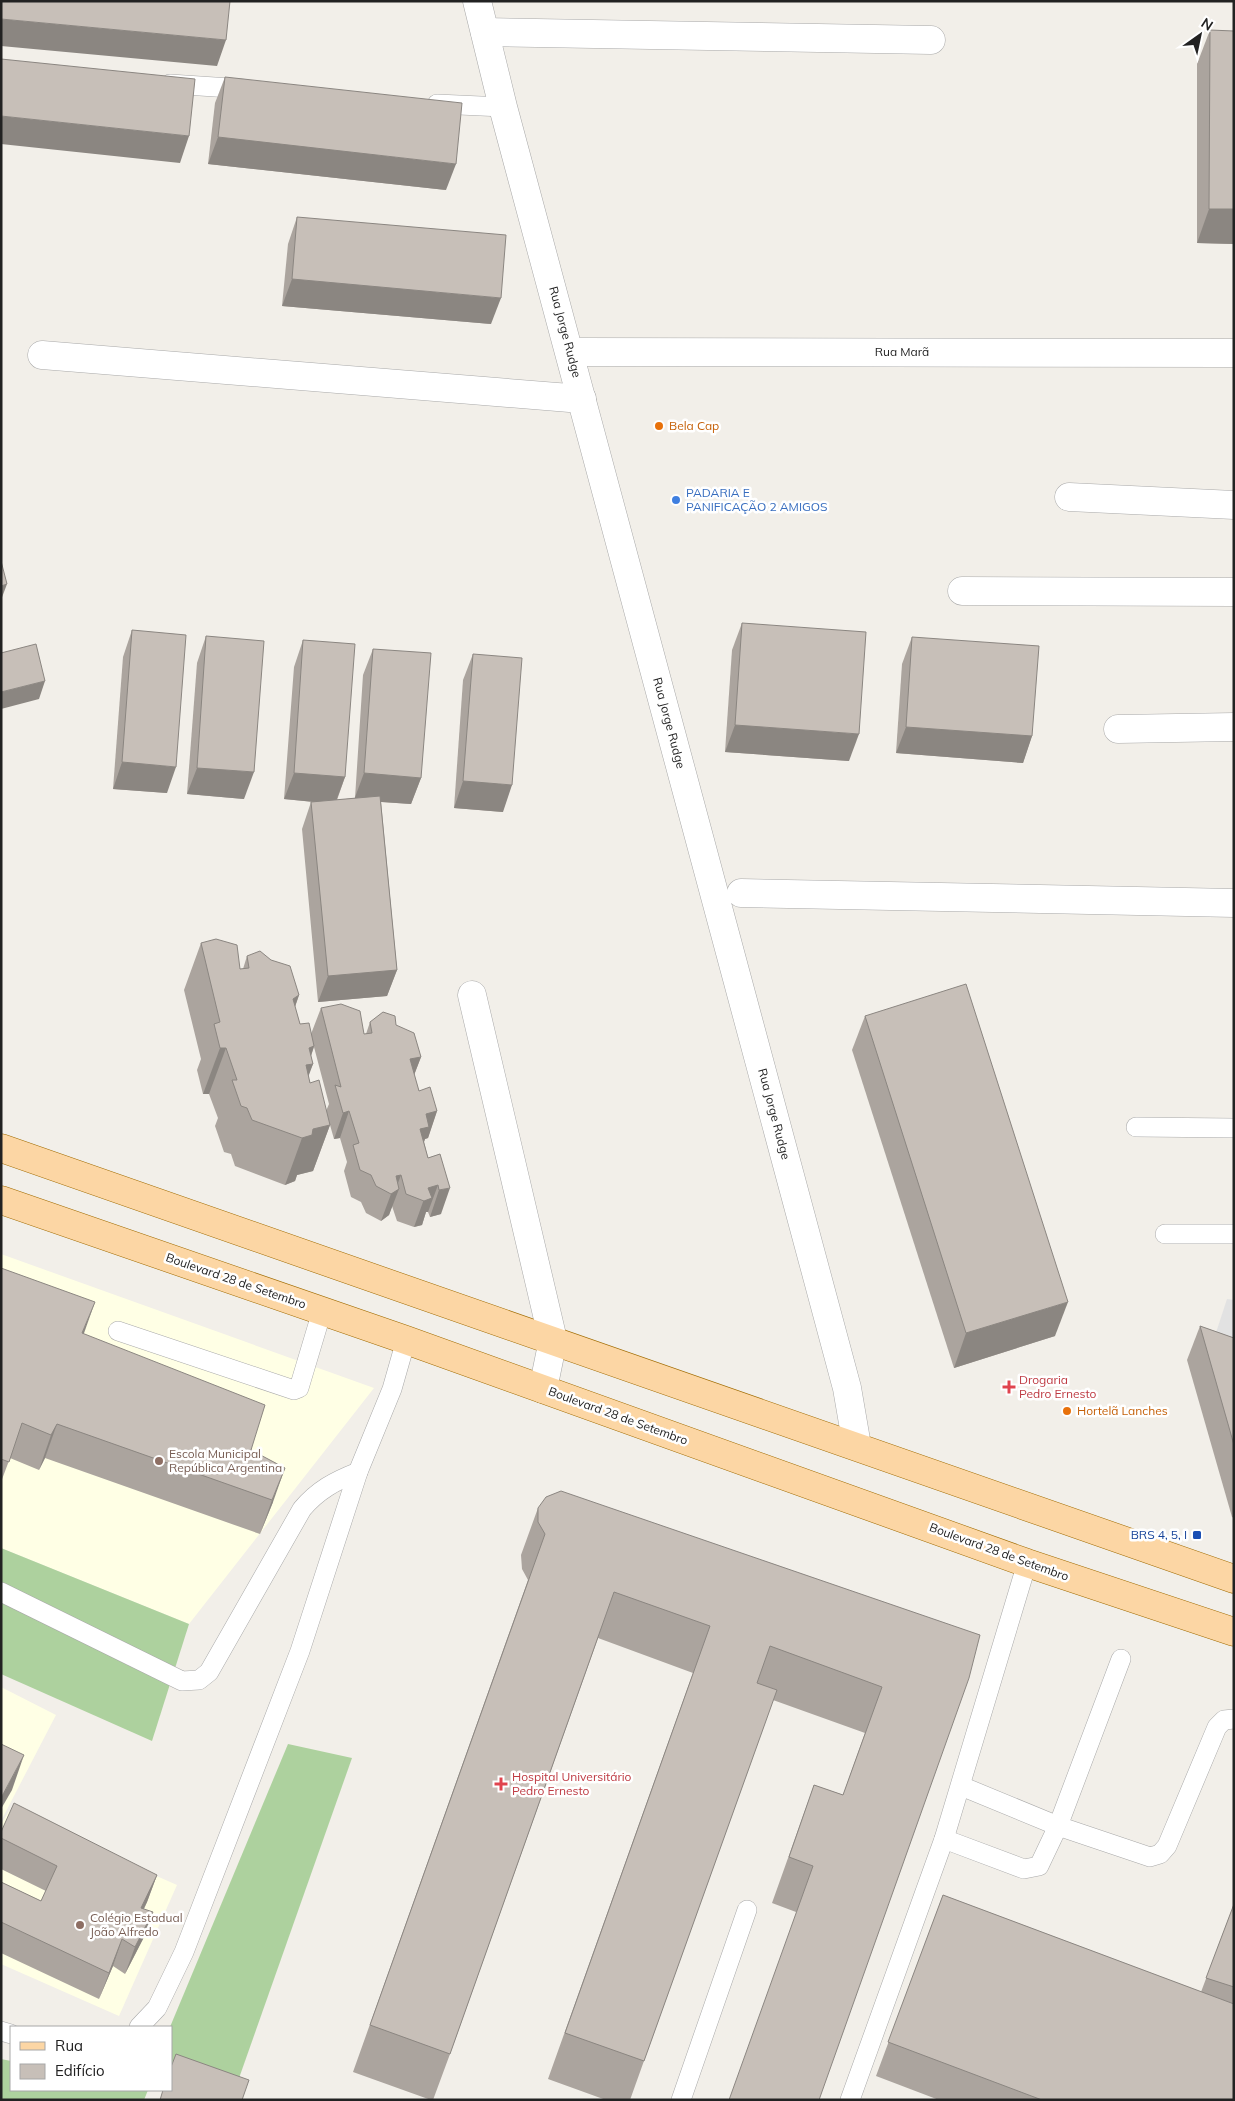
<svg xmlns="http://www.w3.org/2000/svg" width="1235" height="2101" viewBox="0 0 1235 2101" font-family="Mulish,sans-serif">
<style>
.education{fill:#ffffe5}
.forest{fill:#add19e}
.parking{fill:#e2e2e2}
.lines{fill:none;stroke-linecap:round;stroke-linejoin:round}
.lane-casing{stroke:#a9a9a9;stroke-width:20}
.street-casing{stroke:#a9a9a9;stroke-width:29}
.primary-casing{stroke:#a06b00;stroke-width:29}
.lane{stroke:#fff;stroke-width:19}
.street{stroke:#fff;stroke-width:28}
.primary{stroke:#fcd6a4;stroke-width:28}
.wall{fill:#aba49e;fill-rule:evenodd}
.shaded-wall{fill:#8b8681}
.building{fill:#c7bfb8;stroke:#8b8681}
.food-dot{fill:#e8710a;stroke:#fff;stroke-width:2}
.shop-dot{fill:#3f7fe0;stroke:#fff;stroke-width:2}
.health-dot{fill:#e0444e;stroke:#fff;stroke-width:2}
.education-dot{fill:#8d6e63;stroke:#fff;stroke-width:2}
.transit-dot{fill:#1a4fb4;stroke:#fff;stroke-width:2}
.labels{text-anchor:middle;stroke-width:5;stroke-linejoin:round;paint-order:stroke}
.street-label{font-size:12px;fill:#222;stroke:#fff}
.food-label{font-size:12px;fill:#c56008;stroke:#fff;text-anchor:start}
.shop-label{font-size:12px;fill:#366cbe;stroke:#fff;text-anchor:start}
.health-label{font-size:12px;fill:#be3a42;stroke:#fff;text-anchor:start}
.education-label{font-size:12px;fill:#785e54;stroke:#fff;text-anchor:start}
.transit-label{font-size:12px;fill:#164399;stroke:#fff;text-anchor:end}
</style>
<rect width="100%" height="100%" fill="#f2efe9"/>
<!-- education -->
<g class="education">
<path d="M1,1254L374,1388L189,1624L1,1548Z"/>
<path d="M1,1687L56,1715L1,1821Z"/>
<path d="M9,1811L177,1885L119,2016L1,1964V1824Z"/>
</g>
<!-- forest -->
<g class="forest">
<path d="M1,1548L189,1624L152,1741L1,1674Z"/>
<path d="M288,1744L352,1758L232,2098L171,2076L170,2027Z"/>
<path d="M1,2059L11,2061V2090H148L144,2100H1Z"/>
</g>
<!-- parking -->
<path class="parking" d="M1227,1299L1234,1300V1356L1211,1348Z"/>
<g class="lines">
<!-- lane casing -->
<g class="lane-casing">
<g id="lane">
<path d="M170,84L245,89"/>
<path d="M437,104L503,107"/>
<path d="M1136,1127L1234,1128"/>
<path d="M1165,1234H1234"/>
<path d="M118,1331L294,1390L299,1388L322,1311"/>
<path d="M1,1592L182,1681L199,1680L209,1672L302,1509C318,1490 335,1481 358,1472"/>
<path d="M1121,1659L1058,1826L1150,1857L1160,1854L1167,1846L1217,1727L1224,1720L1234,1719"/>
<path d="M944,1839L1024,1869L1039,1866L1058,1826L961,1786"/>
<path d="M139,2027L157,2008L184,1952L300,1651L358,1472L392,1389L406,1340"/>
<path d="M1,2031L11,2034"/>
<path d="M681,2100L747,1910"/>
<path d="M850,2100L944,1839L1027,1563"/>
</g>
</g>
<!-- street casing -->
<g class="street-casing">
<g id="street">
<path d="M477,1L503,107L847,1388L857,1446"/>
<path d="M485,32L931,40"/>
<path d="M570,352L1234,353"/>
<path d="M42,355L582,399"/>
<path d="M1069,497L1234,505"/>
<path d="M962,591L1234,592"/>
<path d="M1118,729L1234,727"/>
<path d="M741,893L1234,903"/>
<path d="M472,995L553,1340L543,1389"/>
</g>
</g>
<!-- primary casing -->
<g class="primary-casing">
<g id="primary">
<path d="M1,1148L1234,1579"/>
<path d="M1,1200L406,1340L1027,1563L1234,1632"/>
</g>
</g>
<!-- lane -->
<use href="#lane" class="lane"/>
<!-- street -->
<use href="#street" class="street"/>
<!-- primary -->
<use href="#primary" class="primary"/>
</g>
<!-- wall -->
<g class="wall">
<path d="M1210,30L1234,244L1197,243V64Z"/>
<path d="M225,77L446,190L208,164L215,103Z"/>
<path d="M297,217L491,324L282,306L288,244Z"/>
<path d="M742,623L849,761L725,752L732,650Z"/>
<path d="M132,630L167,793L113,789L123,657Z"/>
<path d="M206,636L244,799L187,794L197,663Z"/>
<path d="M912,637L1032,736L1023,763L896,753L902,664Z"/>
<path d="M303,640L345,777L337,800L355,798L363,675L373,649L421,778L411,804L381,802L397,970L387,996L318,1002L302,829L311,802H314L284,799L294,667Z"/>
<path d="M473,654L503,812L454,808L463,680Z"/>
<path d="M201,943L240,969H243L247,956L299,995L295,1007L300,1024L311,1034L321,1008L364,1034H366L370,1022L396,1025L421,1057L414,1075L419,1091L437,1111L428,1138L425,1139L424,1142L428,1158L440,1154L441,1214L430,1217L428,1212H426L422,1225L414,1227L397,1221L392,1206L389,1215L381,1221L366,1213L361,1202L351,1197L344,1171L347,1162L340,1138L334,1139L330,1125L313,1171L297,1175L295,1181L285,1185L235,1166L231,1154L224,1152L215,1126L218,1118L209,1094H203L197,1070L201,1059L184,990ZM314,1047L329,1104L326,1111L310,1083L308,1075L313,1064L311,1056Z"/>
<path d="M865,1016L1055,1336L954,1368L852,1050Z"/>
<path d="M1,1268L84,1334L251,1450L273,1502L260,1534L45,1458L39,1470L10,1458L1,1482Z"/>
<path d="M1200,1326L1234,1338V1518L1232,1517L1187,1360Z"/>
<path d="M538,1508L980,1635L796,1912L772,1903L814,1785L843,1795L865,1733L773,1700L630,2100H606L548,2079L693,1673L598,1638L450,2054L433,2100H431L353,2072L528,1580L522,1569L521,1555Z"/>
<path d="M1,1832L157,1875L147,1902L144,1909L143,1939L125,1974L113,1966L99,1999L1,1953V1882L41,1901L46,1891L1,1869Z"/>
<path d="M943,1895L1201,1992L1234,1904V2100H939L876,2076Z"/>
</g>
<!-- shaded-wall -->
<g class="shaded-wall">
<path d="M1,19L226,40L217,66L1,46Z"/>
<path d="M1,116L189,136L180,163L1,144Z"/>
<path d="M218,137L456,164L446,190L208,164Z"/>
<path d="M1209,209H1234V244L1197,243Z"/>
<path d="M292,279L501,298L491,324L282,306Z"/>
<path d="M7,584L1,600V586Z"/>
<path d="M45,681L39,699L1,709V692Z"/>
<path d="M735,725L859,734L849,761L725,752Z"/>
<path d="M906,727L1032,736L1023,763L896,753Z"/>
<path d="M122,762L176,767L167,793L113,789Z"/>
<path d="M197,768L254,772L244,799L187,794Z"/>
<path d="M294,773L345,777L335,804L284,799Z"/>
<path d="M364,773L421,778L411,804L354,800Z"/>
<path d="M463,781L512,785L503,812L454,808Z"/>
<path d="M397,970L387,996L318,1002L328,976Z"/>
<path d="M299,995L283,1041L293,999Z"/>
<path d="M314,1046L308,1065L313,1064L296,1110L309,1048Z"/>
<path d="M220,1048H226L209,1094H203Z"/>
<path d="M421,1057L411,1083L410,1059Z"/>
<path d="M349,1111L340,1138L334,1139L343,1113Z"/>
<path d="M437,1111L428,1138L425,1139L420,1153L410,1156L426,1114Z"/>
<path d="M330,1125L313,1171L297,1175L295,1181L285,1185L302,1138L313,1129Z"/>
<path d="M401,1175L395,1191L399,1189L389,1215L381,1221L391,1194L396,1176Z"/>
<path d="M438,1185L428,1212H426L422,1225L414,1227L428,1188Z"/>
<path d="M450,1188L441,1214L430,1217L439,1190Z"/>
<path d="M95,1302L83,1336L82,1333Z"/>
<path d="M1068,1302L1055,1336L954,1368L966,1333Z"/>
<path d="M57,1424L45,1458L39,1470L51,1435Z"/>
<path d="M285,1468L273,1502L260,1534L272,1500Z"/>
<path d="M24,1755L12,1790L1,1809V1798Z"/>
<path d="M157,1875L147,1902L131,1934L141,1908Z"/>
<path d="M153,1912L143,1939L125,1974L135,1947Z"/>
<path d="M122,1939L113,1966L99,1999L109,1973Z"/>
</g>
<!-- building -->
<g class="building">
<path d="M1,1H230L226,40L1,19Z"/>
<path d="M1210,30L1234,31V209H1209Z"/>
<path d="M1,59L195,79L189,136L1,116Z"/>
<path d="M225,77L462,103L456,164L218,137Z"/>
<path d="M297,217L506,235L501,298L292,279Z"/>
<path d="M1,561L7,584L1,586Z"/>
<path d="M742,623L866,632L859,734L735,725Z"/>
<path d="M132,630L186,635L176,767L122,762Z"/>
<path d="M206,636L264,641L254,772L197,768Z"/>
<path d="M912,637L1039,646L1032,736L906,727Z"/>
<path d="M303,640L355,644L345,777L294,773Z"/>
<path d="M36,644L45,681L1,692V653Z"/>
<path d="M373,649L431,653L421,778L364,773Z"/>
<path d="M473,654L522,658L512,785L463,781Z"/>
<path d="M380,796L397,970L328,976L311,802Z"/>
<path d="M216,939L237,945L240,969L249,968L247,956L260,951L271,960L290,966L299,995L293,999L300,1024L309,1023L314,1046L309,1048L313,1064L306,1065L310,1083L319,1080L330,1125L313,1129L312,1135L302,1138L252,1120L247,1108L241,1106L232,1080H237L226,1048H220L214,1024L220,1022L201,943Z"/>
<path d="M966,984L1068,1302L966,1333L865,1016Z"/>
<path d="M341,1004L360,1011L364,1034L372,1033L370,1022L383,1012L395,1016L396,1025L414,1033L421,1057L410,1059L419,1091L430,1087L437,1111L426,1114L429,1127L420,1129L428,1158L440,1154L450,1188L439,1190L438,1185L428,1188L432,1198L424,1201L406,1194L401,1175L396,1176L399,1189L391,1194L376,1186L371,1175L360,1170L353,1145L359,1143L349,1111L343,1113L335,1085L341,1087L321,1008Z"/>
<path d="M1,1268L95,1302L82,1333L265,1405L251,1450L285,1468L272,1500L57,1424L51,1435L22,1423L9,1462L1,1459Z"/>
<path d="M1200,1326L1234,1338V1445Z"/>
<path d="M561,1491L980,1635L969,1678L819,2100H729L813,1866L789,1857L814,1785L843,1795L882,1687L770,1646L757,1683L777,1690L644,2061L565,2033L710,1626L614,1592L450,2054L370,2025L545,1534L538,1522V1508L546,1497Z"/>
<path d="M1,1744L24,1755L1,1798Z"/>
<path d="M14,1803L157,1875L141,1908L153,1912L135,1947L122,1939L109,1973L1,1922V1882L41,1901L57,1866L1,1838V1832Z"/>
<path d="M943,1895L1234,2004V2100H1042L888,2042Z"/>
<path d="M1234,1904V1987L1206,1978Z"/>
<path d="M176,2054L249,2080L242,2100H160L163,2090H171V2067Z"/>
</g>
<!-- markers -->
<g class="food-dot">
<circle cx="659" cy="426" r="5"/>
<circle cx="1067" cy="1411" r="5"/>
</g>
<circle class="shop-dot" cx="676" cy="500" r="5"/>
<g class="health-dot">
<path d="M1006.5 1379.5h5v5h5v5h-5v5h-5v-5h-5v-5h5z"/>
<path d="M498.5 1776.5h5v5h5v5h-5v5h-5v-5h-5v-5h5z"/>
</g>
<g class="education-dot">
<circle cx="159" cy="1461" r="5"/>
<circle cx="80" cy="1925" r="5"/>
</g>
<rect class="transit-dot" x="1192" y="1530" width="10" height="10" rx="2.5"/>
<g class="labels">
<!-- street labels -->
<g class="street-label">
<text transform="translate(565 332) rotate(75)" y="4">Rua Jorge Rudge</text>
<text x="902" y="356">Rua Marã</text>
<text transform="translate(669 723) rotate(75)" y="4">Rua Jorge Rudge</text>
<text transform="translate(774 1114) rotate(75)" y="4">Rua Jorge Rudge</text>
<text transform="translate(236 1281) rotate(19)" y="4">Boulevard 28 de Setembro</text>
<text transform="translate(618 1416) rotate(20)" y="4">Boulevard 28 de Setembro</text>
<text transform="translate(999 1552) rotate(20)" y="4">Boulevard 28 de Setembro</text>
</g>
<!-- food labels -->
<g class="food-label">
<text x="669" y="430">Bela Cap</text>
<text x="1077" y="1415">Hortelã Lanches</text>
</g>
<!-- shop labels -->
<g class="shop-label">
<text x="686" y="497">PADARIA E<tspan x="686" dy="14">PANIFICAÇÃO 2 AMIGOS</tspan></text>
</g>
<!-- health labels -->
<g class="health-label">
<text x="1019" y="1384">Drogaria<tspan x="1019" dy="14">Pedro Ernesto</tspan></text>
<text x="512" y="1781">Hospital Universitário<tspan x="512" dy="14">Pedro Ernesto</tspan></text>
</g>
<!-- education labels -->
<g class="education-label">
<text x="169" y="1458">Escola Municipal<tspan x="169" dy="14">República Argentina</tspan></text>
<text x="90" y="1922">Colégio Estadual<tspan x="90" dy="14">João Alfredo</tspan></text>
</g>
<!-- transit labels -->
<g class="transit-label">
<text x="1187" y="1539">BRS 4, 5, I</text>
</g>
</g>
<!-- border -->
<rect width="1235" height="2101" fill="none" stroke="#222222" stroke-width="5"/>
<!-- legend -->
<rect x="10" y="2026" width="162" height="65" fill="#ffffff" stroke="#a7a7a7"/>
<rect x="20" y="2042" width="25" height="8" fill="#fcd6a4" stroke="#a7a7a7"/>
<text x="55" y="2051" font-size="15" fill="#222222">Rua</text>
<rect x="20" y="2064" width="25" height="15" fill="#c7bfb8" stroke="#a7a7a7"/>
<text x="55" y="2076" font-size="15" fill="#222222">Edifício</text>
<!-- north arrow -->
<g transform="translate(1200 35) rotate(33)" stroke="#ffffff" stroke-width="4" paint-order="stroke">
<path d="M0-4L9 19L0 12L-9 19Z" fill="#222222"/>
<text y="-8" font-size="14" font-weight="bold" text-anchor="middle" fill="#222222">N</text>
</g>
</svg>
